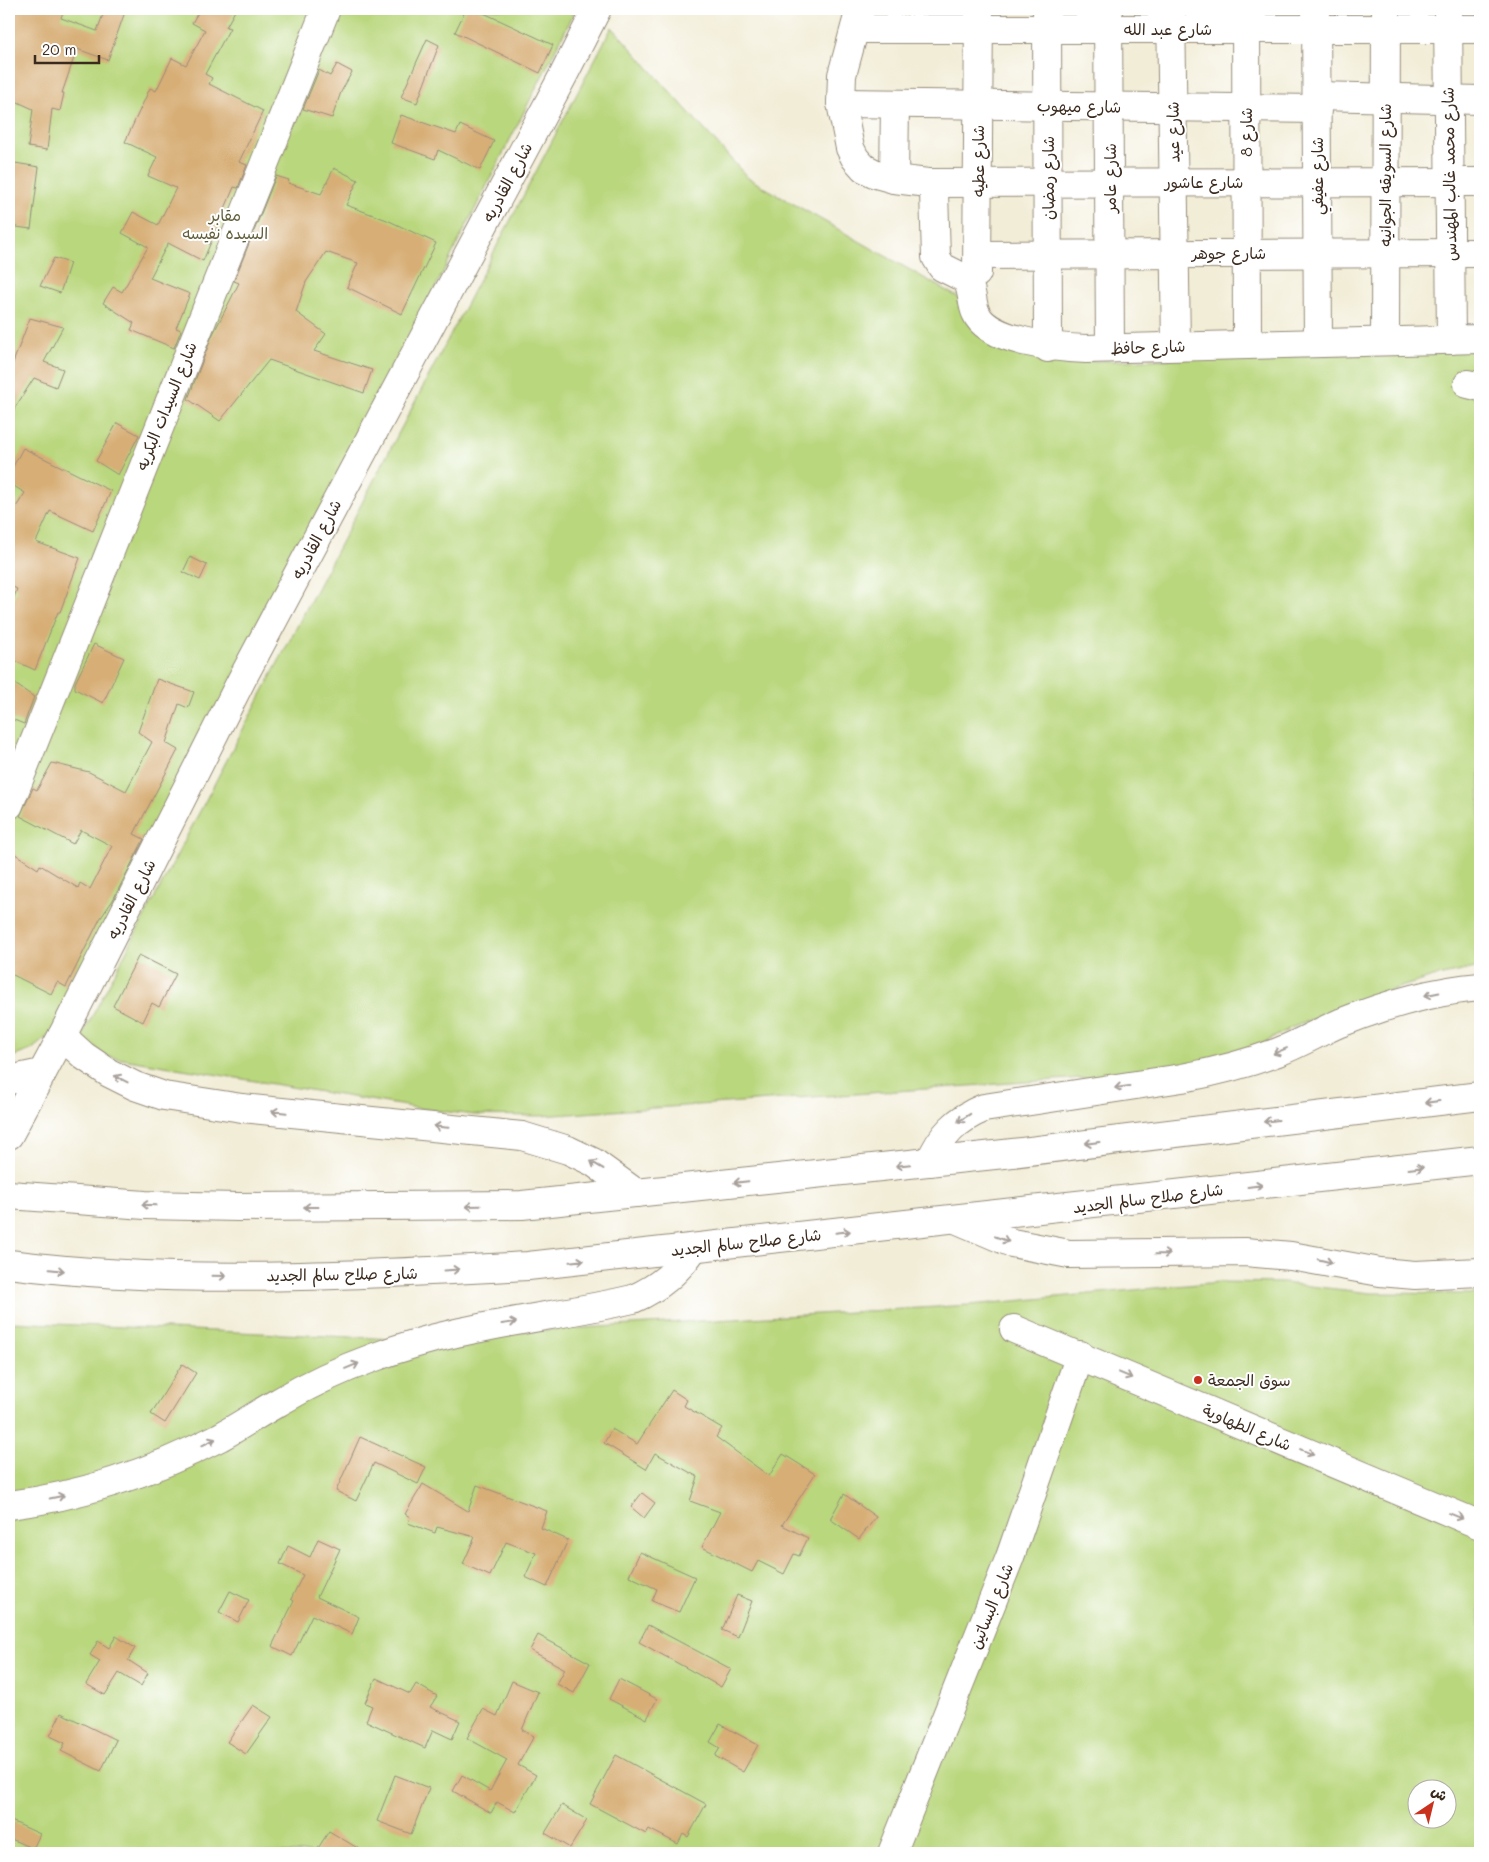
<svg xmlns="http://www.w3.org/2000/svg" width="1489" height="1862" viewBox="0 0 1489 1862" font-family="Mali,'Playpen Sans Arabic',sans-serif">
<style>
.green{fill:#b9d77d;stroke:#7a804e;fill-rule:evenodd}
.building{fill:#d7ae76}
.lines{fill:none;stroke-linecap:round;stroke-linejoin:round}
.minor-casing{stroke:#968c7a;stroke-width:30}
.highway-casing{stroke:#968c7a;stroke-width:30}
.minor{stroke:#fff;stroke-width:28}
.highway{stroke:#fff;stroke-width:28}
.oneway{stroke:#a79f9a}
.poi-dot{fill:#c8321e;stroke:#fff;stroke-width:2}
.labels{text-anchor:middle;stroke-width:4;stroke-linejoin:round;paint-order:stroke}
.street-label{font-size:16px;fill:#3b2a1e;stroke:#fff}
.park-label{font-size:16px;fill:#615e3a;stroke:#fff}
.poi-label{font-size:16px;fill:#3b2a1e;stroke:#fff;text-anchor:start}
</style>
<rect width="100%" height="100%" fill="#fff"/>
<filter id="ink" filterUnits="userSpaceOnUse"><feTurbulence type="fractalNoise" baseFrequency=".02" numOctaves="2"/><feDisplacementMap in="SourceGraphic" scale="10" xChannelSelector="R" yChannelSelector="G"/><feConvolveMatrix kernelMatrix="1 2 1 2 8 2 1 2 1" color-interpolation-filters="sRGB"/></filter>
<filter id="wash" filterUnits="userSpaceOnUse"><feTurbulence type="fractalNoise" baseFrequency=".0096" numOctaves="4" result="noise"/><feDisplacementMap in="SourceGraphic" scale="20" xChannelSelector="R" yChannelSelector="G"/><feGaussianBlur stdDeviation="1.12" result="paint"/><feColorMatrix in="noise" values="0 0 0 0 0 0 0 0 0 0 0 0 0 0 0 0 0 1.4 0 .05"/><feComposite in="paint" operator="in"/></filter>
<g filter="url(#wash)">
<rect width="100%" height="100%" fill="#f2edd7"/>
<!-- green -->
<g class="green">
<path d="M9,9H576L64,1023L31,1050L9,1058Z"/>
<path d="M612,27L748,178L1072,362L1480,350V967L1433,977L1356,1001L1291,1028L1266,1042L1212,1063L1111,1076L541,1116L474,1115L424,1109L74,1051Z"/>
<path d="M1220,1282L1283,1283L1371,1293L1480,1294V1853H9V1322L396,1339L970,1305ZM1416,1790H1446V1820H1416Z"/>
</g>
<g id="blocks">
<!-- building -->
<g class="building">
<path d="M9,9H64L61,18L97,31L105,9H126L108,60L77,49L62,93H64L60,111L52,109L47,150L28,147L33,109L9,98Z"/>
<path d="M200,9H236L226,27L230,28L205,74L212,78L209,84L263,111L239,162L247,165L238,188L234,187L203,261L168,243L150,278L190,294L176,328L181,330L174,348L131,330L134,323L103,303L113,287L122,292L148,247L122,233L133,212L158,225L176,188L148,176L157,157L125,142L150,88L156,91L172,58L186,65L205,30L192,23Z"/>
<path d="M466,9H475L553,45L540,73L455,32Z"/>
<path d="M427,39L439,45L417,103L401,97Z"/>
<path d="M337,64L352,72L341,92L332,118L303,109L319,70L330,76Z"/>
<path d="M401,115L456,134L460,125L494,141L480,170L438,150L435,159L391,143Z"/>
<path d="M9,162L39,167L31,229L9,226Z"/>
<path d="M334,168L358,180L346,205L387,220L436,243L402,314L347,287L358,263L326,252L306,282L296,312L326,334L314,351L372,370L364,393L269,360L220,421L188,399L212,336L239,283L234,281L276,176L289,180L288,183L321,194Z"/>
<path d="M54,258L70,263L60,293L40,286Z"/>
<path d="M30,318L63,327L44,362L63,369L56,387L34,378L9,417V373Z"/>
<path d="M117,423L139,435L118,475L96,461Z"/>
<path d="M23,448L111,491L93,531L50,511L36,542L80,558L60,612H58L35,670L9,658V611L17,589L9,585V518L25,493L9,483V474Z"/>
<path d="M190,557L207,565L200,580L183,572Z"/>
<path d="M94,644L124,658L103,703L75,689V683Z"/>
<path d="M157,679L194,692L188,708L179,704L166,743L178,750L134,834L144,839L113,900L100,919L66,987L57,982L51,994L9,973V850L38,869L40,865L78,888L80,883L90,889L112,846L81,830L73,844L20,816L33,788L37,790L52,763L89,772L126,791L152,742L138,732Z"/>
<path d="M9,680L34,697L24,724L9,718Z"/>
<path d="M139,955L176,974L159,1007L152,1003L143,1022L113,1006Z"/>
<path d="M182,1364L196,1373L165,1423L151,1414Z"/>
<path d="M672,1390L687,1400L684,1406L722,1428L716,1437L769,1476L783,1454L815,1474L782,1525L808,1538L799,1556L794,1554L784,1574L758,1561L752,1572L702,1547L720,1512L690,1501L698,1477L655,1453L646,1469L604,1443L612,1429L637,1444Z"/>
<path d="M360,1437L426,1467L418,1484L374,1463L356,1501L336,1491Z"/>
<path d="M423,1484L468,1511L477,1485L547,1511L541,1528L568,1540L547,1587L525,1577L536,1553L506,1542L490,1576L463,1564L475,1537L437,1527L435,1533L408,1523L410,1517L405,1514Z"/>
<path d="M642,1493L655,1503L644,1518L631,1507Z"/>
<path d="M844,1494L876,1517L859,1539L830,1519Z"/>
<path d="M318,1539L340,1549L317,1597L359,1617L352,1634L312,1615L292,1656L272,1646L294,1601L291,1599L303,1575L280,1564L288,1546L310,1557Z"/>
<path d="M640,1552L695,1577L679,1612L652,1601L657,1589L629,1576Z"/>
<path d="M230,1591L249,1600L238,1622L219,1612Z"/>
<path d="M737,1595L752,1601L738,1637L722,1630Z"/>
<path d="M648,1625L731,1669L721,1687L639,1642Z"/>
<path d="M538,1635L590,1663L574,1693L557,1684L565,1669L530,1650Z"/>
<path d="M116,1636L135,1648L128,1660L148,1673L141,1686L119,1673L105,1695L86,1684L100,1661L90,1655L98,1641L109,1648Z"/>
<path d="M376,1678L410,1694L416,1684L437,1696L430,1707L460,1721L452,1739L433,1730L425,1748L366,1721L372,1706L365,1703Z"/>
<path d="M619,1679L657,1699L647,1719L609,1699Z"/>
<path d="M512,1681L538,1692L522,1730L534,1736L518,1765L536,1775L515,1812L497,1802L491,1813L453,1791L462,1775L490,1791L507,1760L467,1738L483,1709L497,1716Z"/>
<path d="M253,1705L272,1717L246,1754L227,1742Z"/>
<path d="M61,1713L116,1740L101,1771L61,1751L65,1743L50,1736Z"/>
<path d="M720,1724L758,1745L743,1772L715,1756L720,1748L710,1742Z"/>
<path d="M616,1755L706,1804L688,1837L683,1834L678,1844L649,1829L646,1834L590,1804Z"/>
<path d="M395,1775L429,1788L411,1834L377,1821Z"/>
<path d="M562,1805L587,1820L570,1848L545,1833Z"/>
<path d="M9,1820L40,1834L33,1849L9,1838Z"/>
<path d="M329,1831L366,1853H315Z"/>
</g>
</g>
</g>
<g filter="url(#ink)">
<use href="#blocks" fill-opacity="0" stroke="#968c7a" stroke-width="1"/>
<g class="lines">
<!-- minor casing -->
<g class="minor-casing">
<g id="minor">
<path d="M860,9L842,75L841,103L850,148L855,158L864,168L876,174L894,179L928,183L1480,182"/>
<path d="M1047,9L1048,348"/>
<path d="M1108,9L1110,348"/>
<path d="M1171,9L1176,346"/>
<path d="M1246,9L1247,345"/>
<path d="M1316,9L1318,343"/>
<path d="M1448,9L1451,340"/>
<path d="M855,29H1480"/>
<path d="M1317,96L1480,100"/>
<path d="M841,103L1317,109"/>
<path d="M894,179L895,104"/>
<path d="M928,183L934,192L936,257L942,267L966,279C973,289 971,302 976,313C988,342 1059,348 1086,349L1480,339"/>
<path d="M978,255L1480,253"/>
<path d="M977,273L979,9"/>
<path d="M1385,341L1386,9"/>
<path d="M1468,384L1480,387"/>
<path d="M9,805L326,9"/>
<path d="M9,1135L62,1036L242,679L563,76L597,9"/>
<path d="M1014,1329L1480,1525"/>
<path d="M892,1853L1010,1557L1080,1355"/>
</g>
</g>
<!-- highway casing -->
<g class="highway-casing">
<g id="highway">
<path d="M62,1036L84,1056L109,1073L135,1086L164,1096L242,1108L522,1136L568,1150L593,1162L636,1193"/>
<path d="M9,1080L42,1073"/>
<path d="M930,1162C941,1135 957,1119 984,1108L1182,1078C1214,1072 1246,1064 1278,1052C1299,1044 1319,1032 1340,1023C1385,1005 1432,991 1480,987"/>
<path d="M9,1195L145,1205L238,1207L522,1205L1004,1154L1480,1096"/>
<path d="M958,1220L1012,1243L1069,1254L1245,1252L1291,1256L1380,1272L1415,1275L1480,1272"/>
<path d="M9,1264C181,1286 356,1275 528,1266L1480,1160"/>
<path d="M9,1505C83,1496 154,1471 220,1437C240,1426 259,1413 279,1402C309,1384 342,1369 375,1357C458,1325 547,1319 633,1299C660,1287 677,1272 694,1248"/>
</g>
</g>
<!-- minor -->
<use href="#minor" class="minor"/>
<!-- highway -->
<use href="#highway" class="highway"/>
</g>
<!-- one-way arrows -->
<defs><path id="oneway-shaft" d="M-6 0H5M1.5-3L5.5 0L1.5 3" fill="none" stroke-width="1.6" stroke-linecap="round" stroke-linejoin="round" transform="scale(1.25)"/></defs>
<g class="oneway">
<use href="#oneway-shaft" transform="translate(1432 994) rotate(168)"/>
<use href="#oneway-shaft" transform="translate(1280 1051) rotate(157)"/>
<use href="#oneway-shaft" transform="translate(121 1079) rotate(-153)"/>
<use href="#oneway-shaft" transform="translate(1122 1087) rotate(172)"/>
<use href="#oneway-shaft" transform="translate(1432 1102) rotate(173)"/>
<use href="#oneway-shaft" transform="translate(279 1112) rotate(-174)"/>
<use href="#oneway-shaft" transform="translate(964 1118) rotate(147)"/>
<use href="#oneway-shaft" transform="translate(1271 1121) rotate(173)"/>
<use href="#oneway-shaft" transform="translate(441 1127) rotate(-175)"/>
<use href="#oneway-shaft" transform="translate(1092 1143) rotate(173)"/>
<use href="#oneway-shaft" transform="translate(597 1165) rotate(-149)"/>
<use href="#oneway-shaft" transform="translate(903 1165) rotate(174)"/>
<use href="#oneway-shaft" transform="translate(1416 1168) rotate(-7)"/>
<use href="#oneway-shaft" transform="translate(741 1182) rotate(174)"/>
<use href="#oneway-shaft" transform="translate(1255 1186) rotate(-7)"/>
<use href="#oneway-shaft" transform="translate(149 1205) rotate(-178)"/>
<use href="#oneway-shaft" transform="translate(473 1206) rotate(179)"/>
<use href="#oneway-shaft" transform="translate(311 1207) rotate(-180)"/>
<use href="#oneway-shaft" transform="translate(843 1232) rotate(-6)"/>
<use href="#oneway-shaft" transform="translate(1002 1239) rotate(21)"/>
<use href="#oneway-shaft" transform="translate(1163 1254) rotate(-1)"/>
<use href="#oneway-shaft" transform="translate(577 1261) rotate(-6)"/>
<use href="#oneway-shaft" transform="translate(1325 1261) rotate(13)"/>
<use href="#oneway-shaft" transform="translate(57 1270) rotate(6)"/>
<use href="#oneway-shaft" transform="translate(452 1270) rotate(-4)"/>
<use href="#oneway-shaft" transform="translate(219 1276) rotate(1)"/>
<use href="#oneway-shaft" transform="translate(509 1323) rotate(-8)"/>
<use href="#oneway-shaft" transform="translate(352 1366) rotate(-22)"/>
<use href="#oneway-shaft" transform="translate(1125 1375) rotate(23)"/>
<use href="#oneway-shaft" transform="translate(209 1442) rotate(-26)"/>
<use href="#oneway-shaft" transform="translate(1307 1452) rotate(23)"/>
<use href="#oneway-shaft" transform="translate(57 1497) rotate(-12)"/>
<use href="#oneway-shaft" transform="translate(1456 1516) rotate(22)"/>
</g>
</g>
<!-- markers -->
<circle class="poi-dot" cx="1198" cy="1380" r="5"/>
<g class="labels">
<!-- street labels -->
<g class="street-label">
<text x="1168" y="35">شارع عبد الله</text>
<text transform="translate(1079 106) rotate(1)" y="6">شارع ميهوب</text>
<text transform="translate(1173 132) rotate(-91)" y="6">شارع عيد</text>
<text transform="translate(1246 132) rotate(-90)" y="6">شارع 8</text>
<text transform="translate(978 161) rotate(-90)" y="6">شارع عطيه</text>
<text transform="translate(1449 174) rotate(-91)" y="6">شارع محمد غالب المهندس</text>
<text transform="translate(1385 175) rotate(-90)" y="6">شارع السويقه الجوانيه</text>
<text transform="translate(1317 176) rotate(-90)" y="6">شارع عفيفي</text>
<text transform="translate(1048 178) rotate(-90)" y="6">شارع رمضان</text>
<text transform="translate(1110 178) rotate(-90)" y="6">شارع عامر</text>
<text transform="translate(507 182) rotate(-62)" y="6">شارع القادريه</text>
<text x="1204" y="188">شارع عاشور</text>
<text x="1229" y="259">شارع جوهر</text>
<text transform="translate(1148 347) rotate(-2)" y="6">شارع حافظ</text>
<text transform="translate(166 406) rotate(-68)" y="6">شارع السيدات البكريه</text>
<text transform="translate(316 539) rotate(-62)" y="6">شارع القادريه</text>
<text transform="translate(131 899) rotate(-63)" y="6">شارع القادريه</text>
<text transform="translate(1148 1198) rotate(-7)" y="6">شارع صلاح سالم الجديد</text>
<text transform="translate(746 1242) rotate(-6)" y="6">شارع صلاح سالم الجديد</text>
<text transform="translate(342 1274) rotate(-1)" y="6">شارع صلاح سالم الجديد</text>
<text transform="translate(1247 1427) rotate(23)" y="6">شارع الطهاوية</text>
<text transform="translate(991 1606) rotate(-68)" y="6">شارع البساتين</text>
</g>
<!-- park labels -->
<g class="park-label">
<text x="225" y="221">مقابر<tspan x="225" dy="18">السيده نفيسه</tspan></text>
</g>
<!-- poi labels -->
<g class="poi-label">
<text x="1208" y="1386">سوق الجمعة</text>
</g>
</g>
<!-- margin -->
<rect width="1489" height="1862" fill="none" stroke="#fff" stroke-width="30"/>
<!-- north arrow -->
<g transform="translate(1432 1804) rotate(35)"><circle r="24" fill="#ffffff" stroke="#b1aaa5"/>
<path d="M0-4L9 19L0 12L-9 19Z" fill="#c8321e"/>
<text y="-8" font-size="14" font-weight="bold" text-anchor="middle" fill="#3b2a1e">ش</text>
</g>
<!-- scale -->
<path d="M35 55v8h64v-8" fill="none" stroke="#3b2a1e" stroke-width="2.5"/>
<text x="42" y="55" font-size="15" fill="#3b2a1e" stroke="#ffffff" stroke-width="4" paint-order="stroke">20 m</text>
</svg>
